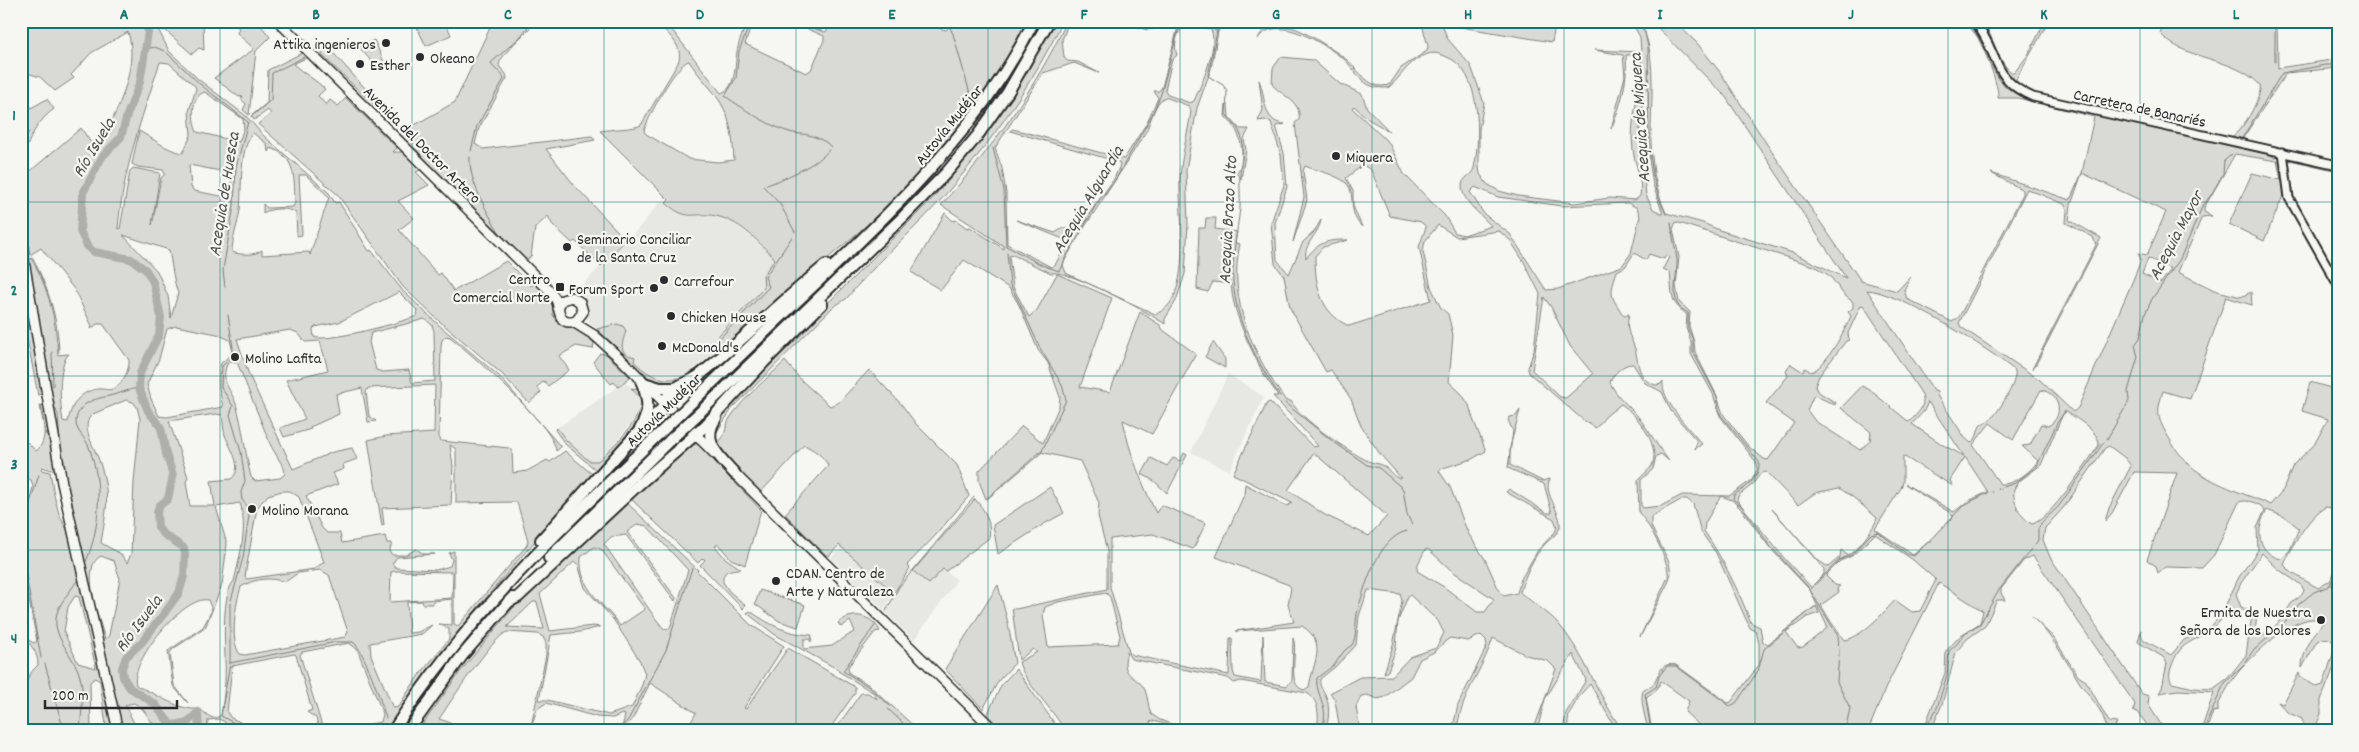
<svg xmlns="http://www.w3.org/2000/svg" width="2359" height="752" viewBox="0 0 2359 752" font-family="Dekko,sans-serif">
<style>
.built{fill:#e7e7e3}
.green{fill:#d9d9d5;stroke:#828280;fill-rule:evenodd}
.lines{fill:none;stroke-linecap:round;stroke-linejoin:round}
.stream{stroke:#7a7a78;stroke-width:1}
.river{stroke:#aeaeab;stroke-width:8}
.tertiary-casing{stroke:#2b2b2b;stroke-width:11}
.primary-casing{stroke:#2b2b2b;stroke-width:12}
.trunk-casing{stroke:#2b2b2b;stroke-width:12}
.motorway-casing{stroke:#2b2b2b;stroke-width:14}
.tertiary{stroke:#f6f6f2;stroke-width:7}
.primary{stroke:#f6f6f2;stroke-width:9}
.trunk{stroke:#f6f6f2;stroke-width:9}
.motorway{stroke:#f6f6f2;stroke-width:10}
.motorway-bridge-casing{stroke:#2b2b2b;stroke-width:14;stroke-linecap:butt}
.motorway-bridge{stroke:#f6f6f2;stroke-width:10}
.grid{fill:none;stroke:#0f766e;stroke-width:1;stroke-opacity:0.55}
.poi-dot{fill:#2b2b2b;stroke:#f6f6f2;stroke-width:2}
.labels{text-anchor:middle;stroke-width:4.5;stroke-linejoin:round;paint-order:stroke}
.poi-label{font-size:16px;fill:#2b2b2b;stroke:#f6f6f2;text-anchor:start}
.street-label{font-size:16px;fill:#2b2b2b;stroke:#f6f6f2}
.water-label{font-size:18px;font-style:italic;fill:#525251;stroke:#f6f6f2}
.neatline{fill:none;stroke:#0f766e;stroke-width:2}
.grid-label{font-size:16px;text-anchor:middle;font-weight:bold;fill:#0f766e}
</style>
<rect width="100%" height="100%" fill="#f6f6f2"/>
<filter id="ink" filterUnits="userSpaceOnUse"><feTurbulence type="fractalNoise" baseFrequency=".02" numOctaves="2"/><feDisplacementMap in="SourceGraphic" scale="10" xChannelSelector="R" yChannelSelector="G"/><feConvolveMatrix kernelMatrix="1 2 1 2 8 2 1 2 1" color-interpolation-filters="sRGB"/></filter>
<g filter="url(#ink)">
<!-- built -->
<g class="built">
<path d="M662,200L674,210L688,216H719L732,222L749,234L775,259L763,275L764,288L717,336L722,343L718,348L690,374L674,380L663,379L648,374L634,361V358L630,362L588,320L585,305L587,298L577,290L631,237Z"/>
<path d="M1228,374L1264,397L1229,471L1191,452Z"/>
<path d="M625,382L642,400L640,412L612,447L598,461H589L566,440L557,428Z"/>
<path d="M841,547L894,593L884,610L831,558Z"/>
<path d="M943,569L957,580L914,640L885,612L899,588L913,571L929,584Z"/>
</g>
<!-- green -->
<g class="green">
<path d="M21,21H154L169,51L198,79L246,116L264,136L329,193L335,203L339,202L369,251L371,250L403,291L440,326L499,376L561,447L556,451C556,428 470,353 450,337L446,336L442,340L441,345L439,437L441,441L509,448L512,451L513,473L527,471L547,460L550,462L565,451L592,474L596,470L565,444L555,430L557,428L566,440L589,461H598C615,444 639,424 642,400L631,388L639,389L644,395L642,422C553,522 459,619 386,731H382L380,727L370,724L381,722L383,714L357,649L349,643L302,652L300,655L322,726L329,729L348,727L339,731H320L316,718L307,712L312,710L296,655L294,654L232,666L227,712L231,718L240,722L241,731H227L225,722L219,719L208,720L207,731C196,731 163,734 156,727C147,718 146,709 134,703L125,705L138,731H122L66,484L60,444L58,414L51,400L28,263L31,258C49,288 56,320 58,355L69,354C57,364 60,406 63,421L68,422C71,405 79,392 97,389C102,388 107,391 113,389C122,386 130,369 129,360L103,324H97L91,329L92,326L74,289L41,248L30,255L21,185L23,184L21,170L28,173L81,128L96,150C114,120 140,68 128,32L91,53L71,75L74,78L55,91L40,77L21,71ZM160,62L169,63L195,86L196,89L189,111L191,135L183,153C166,150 154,139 139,131L132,164L138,167L163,170L165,174L161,178L152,225L160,173L133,168L130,171L120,229L118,228C123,170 142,117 160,62ZM205,92L243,119L244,128L239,142L197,132C192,121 190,96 205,92ZM253,133L267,144L268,152L270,148C297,156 294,181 295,203L293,207L267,208L263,204V213C271,208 288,207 296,213L297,236L302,235L299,175H306L329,197L310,255L309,252L262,255V250C255,256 240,255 232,252C232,238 238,224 240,210C242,190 239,148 253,133ZM189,165L231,173L232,198L194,191L191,187ZM123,235L169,250C171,260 174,284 178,293L171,318L168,296L157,271ZM399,292L418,311L417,316C403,322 325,343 314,337L313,329L315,327L339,322ZM425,319L432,325L434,331L435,381L412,383L409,370L383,372L376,370L369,342L371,333ZM176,326L217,334L230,340L232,348L231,355L221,363L219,371V388L223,407L167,417L159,416L151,399L147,384L159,359L167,329ZM290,330L298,333L305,342L320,341L328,370L286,380L305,419L280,428L284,437L311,429L310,427L339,414L336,394L362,388L368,422L376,421L369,416L366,392L368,388L435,385L434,433L386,436L368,440L382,526L384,525L382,508L451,505L453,466L450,445L456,449V503L517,502L528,541L527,545L458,626L454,624V551L449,553L452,560L450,566L436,570L397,568L392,564L397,557L435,554H424L416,549L406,555H393L389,552L392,543H387L385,536L342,543L340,533H327L322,528L306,496L338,484L333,473L344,469L343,464L357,459L352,448L333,452L293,469L249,375L237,339ZM230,362H237L271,446L284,468L285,474L280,478L255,481L251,477C245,453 243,427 236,404C231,389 220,382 227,364ZM126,400L133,402L137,407L140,419L134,482L131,554L127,563L121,554L101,543C106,510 111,498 100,463C96,449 78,425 93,414ZM216,414L222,415C223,421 223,429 225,435C229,447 245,468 231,479L211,481L215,506H190L186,482L188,477L169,421ZM282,491H290L299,497L324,562L314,569L247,579L245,578L246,570L257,508L268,495ZM240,503C248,528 240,556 234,581C221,596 225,640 225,661C226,679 224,697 221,715C212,722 207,714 200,709C178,711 158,694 139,687L136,685C129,662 184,595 208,600L212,610L203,627L168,651L173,686L188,703L174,685L170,653L173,649L205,628L222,585L227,544L216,507ZM101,556L114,561L120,579L109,635L106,639H105C100,621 79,566 101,556ZM320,570L329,575L348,632L345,637L245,655L240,654C229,641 236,602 241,587C255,578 271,577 285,582L298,573ZM395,571L453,572L452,598L390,602L391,572ZM452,599V625L439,624L449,629V639L417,678L398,707L393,708L371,655L370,643L422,634L432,625L418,632L409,633L407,602L422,601L423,604H433V601Z"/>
<path d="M157,21H203L204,50L199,48L192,54L165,30L163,31Z"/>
<path d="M229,21H261L262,23H259L270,37L256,51L249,115L243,110L246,104L241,99L243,96L239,97L214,78L254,49L237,33L239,28Z"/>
<path d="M414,21H445L451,35L426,46Z"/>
<path d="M493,21H536C528,32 499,55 499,66L506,74L507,78L479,128L475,144L483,149L592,136L595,140L546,149L575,186L626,240L601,266L575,241L572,243L552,224L548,216L535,228L531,256L526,261L419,155L418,151L410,147L399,134L455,102Z"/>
<path d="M655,21H671L672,30L721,93C738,88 734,60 738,47C740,38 744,30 748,21H753L745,44L806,73L811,70L824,40V36L789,21L825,32L830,28L833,21H913L946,30L948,28L945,21H1029L992,84L964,124L892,204L777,301L693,376L671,384L650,379L597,329L617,324L623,326L626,331C622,344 617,353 635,357L634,361C666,396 699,375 722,343L717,337L764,288L763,275L775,259C760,243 742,223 720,217C695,210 689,224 666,203L669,200L600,131C610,129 635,129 641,125L678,63C685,45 666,33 655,21ZM689,61C698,76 712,88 721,103C731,120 733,140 734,160L718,162L689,159L646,134L644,131C648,117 676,63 689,61Z"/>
<path d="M1055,21H1063C1030,88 987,148 938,203C908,236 874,265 846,299L833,307L732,409L714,436L718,421L761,370L931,200L968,157L1021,82Z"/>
<path d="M1067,21H1069L1062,40L1064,57L1067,61L1078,62L1099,73L1074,63L1043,73L995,148L1002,168L1006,193L1007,244L1051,267L1055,265L1068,241L1016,220L1055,233L1063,228L1079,231L1087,219L1084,215L1089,214L1114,179L1120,165L1119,162L1010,131L1013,129L1124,159L1146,124L1158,98L1154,91H1159L1162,87L1178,27L1169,26L1147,30L1118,21H1196L1208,26L1216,21H1223L1218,32L1211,69L1197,108L1186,170L1188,224L1185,274L1176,301L1165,319V324C1148,312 1068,269 1051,273L1013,255L1009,256L1013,287L1029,317L1037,310L1057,274L1112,298L1080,387L1110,392L1140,312L1160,325L1163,330L1196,354L1152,434L1123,420C1129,453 1142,483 1156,513L1161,505L1206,523L1193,549L1153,534L1110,539V587L1129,652L1132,655L1229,675L1230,638H1232L1233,671L1235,677L1261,682L1263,635L1265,682L1287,686L1292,680L1293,638C1299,652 1285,685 1304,690L1309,687C1312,664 1329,643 1302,626L1236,631L1294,622L1288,604L1291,588L1289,585L1216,557L1244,495L1245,484L1287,506L1292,503L1233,474L1267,403L1270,402L1313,447L1318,446L1273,396H1278C1274,388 1267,381 1263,373C1249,345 1233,314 1231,284L1213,282L1208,292L1197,289L1199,228H1205L1206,218H1216L1215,229L1237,232L1235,243L1240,244C1227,300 1254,356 1286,401H1291C1299,418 1349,452 1368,461C1372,463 1378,463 1383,466C1390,469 1393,479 1401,478L1380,454L1361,426L1351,399L1331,370L1326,372L1290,308L1284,276L1275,264L1271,223L1284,185L1281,155L1271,122L1264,120L1258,121L1263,110L1259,80C1266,96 1262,123 1285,124L1276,126L1284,153L1287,187L1275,223L1277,260L1289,274L1303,242L1314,232L1321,220C1319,234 1303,244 1306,258C1320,241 1327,240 1348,240L1323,247L1315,256C1315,285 1320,313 1349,326L1431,300L1419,247L1426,227L1421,222L1390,216L1371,170L1363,165L1346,178L1353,191V206L1362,227C1346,211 1357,193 1346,183C1336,174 1317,171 1305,166L1303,171L1307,200L1293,242L1304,197L1295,123L1299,120C1302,100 1279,95 1272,84L1273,68L1281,57L1313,60L1340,84L1362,94L1367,108L1389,131L1368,119L1354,106L1352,108L1389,143L1404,174L1445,216L1455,233L1464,235L1491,226C1482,215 1462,202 1462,186C1462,177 1472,176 1474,168C1481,137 1481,70 1447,57C1440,54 1435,52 1428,54C1408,60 1402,77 1388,88C1381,88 1375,88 1369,85C1359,80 1353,68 1345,60C1326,45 1275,11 1257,40L1263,30C1273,26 1284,26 1294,28C1303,30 1339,53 1347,60C1359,70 1371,93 1390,84L1401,68L1427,51L1428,46L1421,21H1571L1555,26L1552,42L1442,24L1447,38L1471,66L1484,103L1479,129V167L1480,174L1487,184L1499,191L1518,196L1574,203L1610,198L1635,200L1640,196C1643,180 1635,165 1633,150C1628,118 1644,87 1641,55H1626C1628,82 1621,105 1611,129L1625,76L1623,55L1594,50L1641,52L1640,37L1631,21H1638C1659,48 1650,108 1651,142C1652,168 1656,190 1666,213L1703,223L1719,230L1793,253L1846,278L1725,96L1651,21H1674L1697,43L1720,72L1774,155L1861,281L1897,291L1911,276L1904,290L1907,299L1952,322L1959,317L2023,194V190L1991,173L2070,200L2082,173L2094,117L2018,98H1998C2000,88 1983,45 1976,35C1972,30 1968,25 1962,21H1966C1987,41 1986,68 2006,87C2012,92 2019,95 2026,99L2271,155L2281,163L2294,160L2338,169V171L2290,160L2286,163L2291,198L2334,273L2338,274V289L2283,196L2264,241L2229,224L2252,173L2281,180L2277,161L2235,154L2204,208V212L2212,216L2202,217L2178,272L2214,290L2241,297L2251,292L2252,305L2226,297L2190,399L2163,391C2156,414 2157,417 2169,438C2187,470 2207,479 2241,493C2251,497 2262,500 2270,505L2283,490L2293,465L2314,445L2328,419L2302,411L2310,382L2338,390V509L2326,507C2310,514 2291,548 2284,565L2292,573L2318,588L2330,581L2338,565V573L2331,586H2338V657L2321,700V714L2314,731H2299L2303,723L2302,719L2287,712L2278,702L2283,704L2299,673L2300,677L2317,687L2323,685L2335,648L2333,641L2326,638L2317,641L2302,668C2301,655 2314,632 2323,623L2316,619C2291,617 2255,654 2239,671C2231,681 2224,694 2218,705V711L2213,712L2206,731H2201L2214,692L2178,690L2159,693L2162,688L2167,663L2163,657L2138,642L2141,630L2142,637L2144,640L2171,655L2184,640L2210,628L2222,613L2239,577L2258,550L2257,528L2265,510C2260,503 2247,499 2239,502L2214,555L2202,568L2165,567L2158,573L2156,566L2147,560L2177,473L2134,472L2112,513L2105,521L2109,508L2131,466L2125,458L2109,446L2105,448L2064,507L2045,528L2043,540L2050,557L2142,694L2149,696L2148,704L2165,731H2151L2138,712L2133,711L2135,704L2033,556L2024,560L2001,589V593L2005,600H1997L1985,626L1967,639L1956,652L1942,704L1931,731H1923L1945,673L1946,651L1961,635L1980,623L1983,611L1939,583L1886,687L1868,731H1698V724L1685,712L1689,701L1661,681L1656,691L1646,697L1652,731H1648C1647,723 1638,696 1644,689C1646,688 1650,687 1652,686C1659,676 1660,661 1676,665L1728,703L1731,702L1759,665V644L1756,631L1750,628L1716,553L1701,532L1693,504L1687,499H1682L1651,517V526L1669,562L1671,573L1668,583L1640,637L1668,577C1670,562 1650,525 1639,513L1638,481C1642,474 1650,471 1653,463C1659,443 1637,415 1621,404L1606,416L1596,428L1583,420L1529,373L1528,368L1534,350L1540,294L1524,262L1510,240L1499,231L1457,237L1438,225L1425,241L1423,251L1431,287L1441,308L1448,314L1453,335L1449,382L1461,393L1469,405L1473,419L1486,451L1472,459L1443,468L1439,471L1450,487L1468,533L1485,559L1498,588L1504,596L1517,593L1521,579L1538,550L1555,532L1557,527L1554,519L1506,492L1509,489L1547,513H1552L1544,484L1508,468L1513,431L1508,420L1510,417L1516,416L1520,410L1510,447V465L1542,481L1550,479C1542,493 1562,512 1560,527C1558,534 1550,539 1545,544C1533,557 1525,576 1520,592C1522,595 1550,614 1556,621C1585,653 1598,697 1623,731H1617L1590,684L1580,695L1569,714L1567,730L1563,731L1566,713L1586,680L1573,654L1545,699L1537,731H1533L1556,669L1548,661L1526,655L1493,638C1483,669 1460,697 1457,731H1452L1458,705L1487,646L1486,640L1481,635L1468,641L1450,638L1447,640L1434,652L1420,659L1411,677L1385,697L1378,699L1367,695L1361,696L1356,707L1360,731H1340L1335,700L1330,693L1360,677L1392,676L1410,657L1436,648L1444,633L1438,621L1410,595L1408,596L1398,621L1396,648L1388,671L1384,673L1393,645L1402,601L1400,594L1368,590L1359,616L1356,645L1335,667L1320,679C1319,686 1322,688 1325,694C1330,704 1330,722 1324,731H1317C1319,717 1320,701 1307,693L1241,681L1234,683L1228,678L1131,659L1127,652C1119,678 1138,675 1145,690C1148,697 1148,707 1151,714L1160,720L1192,731L1153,721L1150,722V731H1065C1054,710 1023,681 1019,662L1037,652L1033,649L1019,660L1012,608L1016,609L1107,589V551L1098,516L1099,503L1080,461L1040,452L986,499L979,481V471L1022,426L1043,443L1059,406L1060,397L1048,363L1038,350L1019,305L1009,288L964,260L941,290L911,272L945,213L953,221L956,220L967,228L970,227L1004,249V246L941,205C991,150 1035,89 1067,21ZM1192,24L1211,30C1219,46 1201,85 1194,101L1190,103L1168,95L1165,90L1172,60L1177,55C1173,45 1177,32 1185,25ZM1648,83L1649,160L1653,185L1663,214L1653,209L1646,195L1639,135L1646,84ZM1165,97L1189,106L1191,111C1188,134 1181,156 1180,179C1178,209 1195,303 1155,314L1070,275L1066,273L1063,265L1065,258C1091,216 1119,176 1145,133C1151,123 1154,102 1165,97ZM2082,173L2166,212L2147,255L2138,253L2141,260L2133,280L2078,408L2073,412L2040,380L1961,327L1959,323L2027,189L2064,204L2067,209L2066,223L2093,237L2096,245L2032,369L2035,366L2101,238L2069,220L2071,205ZM1475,187L1498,197L1562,206L1628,203L1637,208L1640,216L1631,253L1622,266L1558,289L1546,290L1510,234L1484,214L1470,192ZM1676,222L1814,266L1830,276L1844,295L1853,302V308L1848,312L1851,316C1845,330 1825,368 1811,372L1805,368L1803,372L1791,364L1786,371L1788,376L1766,403L1794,423L1768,460L1764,459L1749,447L1723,414L1717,396L1695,352L1694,342L1689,326L1690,312L1679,302L1676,286L1679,257L1673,229ZM1634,253L1646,260L1649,254L1664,259L1666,255L1669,257L1663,269L1670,272C1671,281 1671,296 1675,303C1678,308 1683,311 1687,315L1686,328L1691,342V354L1713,394L1720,416L1756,462L1757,470L1752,480L1729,496L1682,495L1661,506L1643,508L1641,505V480L1653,469L1656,456L1661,454L1669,461C1658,448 1651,433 1640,419C1631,407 1615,396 1610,382C1613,374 1624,363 1633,364L1645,383L1662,392L1671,411L1697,441L1695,449L1702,444C1690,430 1660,399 1663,381L1661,384L1656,385C1638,381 1639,364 1635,349C1630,334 1625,331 1629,314L1624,316C1610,295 1609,296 1617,271L1625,267ZM2148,258L2171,269L2161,283L2142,274ZM1867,290C1897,291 1992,350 2015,371C2018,381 1998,413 1990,420C1987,422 1983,422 1980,426C1976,433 1979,437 1971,443L1965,438L1938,397L1937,392L1934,391ZM1544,297L1551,307L1570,346L1593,374L1566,398L1560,397L1532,370ZM1861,305H1863L1921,393C1927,406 1918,413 1909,422L1870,390L1862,386L1841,408L1871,432L1870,441L1860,450L1815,421L1807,410L1814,395L1835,405L1836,403L1817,391L1815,386L1819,376L1846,341L1849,340L1848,333ZM2041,390C2060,393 2065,417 2048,426L2041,424L2030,445L2022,446L2038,461C2030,472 2014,485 2000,484L1973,445L1990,423L2013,440ZM1928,402L1964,456L1943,445L1912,424L1924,411ZM2067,412C2077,419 2100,432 2099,445C2087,462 2050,520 2032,524C2021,518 2012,502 2014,489L2018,482L2041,465L2063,414ZM1314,453L1387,516L1369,536L1325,515L1288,490ZM1903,456L1953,486L1950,480L1965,457L1988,492L1968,501L1954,512L1905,484L1952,514L1953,517L1931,540L1913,555L1875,529L1901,488L1903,482ZM1766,472L1798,505L1815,493L1839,488L1854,498L1877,518C1875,527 1855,554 1847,555L1841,550L1840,557L1828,567L1816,559L1772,509L1824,569V574L1811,587L1784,558L1737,500L1738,496L1752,485L1761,473ZM1721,496L1732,500L1742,510L1770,548L1810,590L1827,626L1826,629L1803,647L1798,648L1786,632L1807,617L1819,613L1816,606L1768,644L1763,643L1760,627L1751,623C1740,593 1722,557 1704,531L1705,523ZM2267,510L2285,517L2299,528L2290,550L2281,559C2257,553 2255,529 2267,510ZM1875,534L1913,560L1936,580L1920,611L1912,612L1895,600C1886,611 1858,640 1844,640L1831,622L1821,605L1839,592L1837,588L1840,586L1835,585L1826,576L1827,574L1840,561L1852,556ZM1428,549L1452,571L1494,599L1485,612H1477L1444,587L1417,571L1418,564L1425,550ZM2262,553L2278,569L2301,585L2304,590C2302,598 2296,598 2291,604C2283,616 2274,633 2258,637L2255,634L2257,613L2241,607L2236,594L2241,583ZM1106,593L1110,597L1120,636L1118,644L1048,647L1043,615L1045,607L1058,602ZM2231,609L2243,610L2252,615L2246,655L2228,678L2213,689L2194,688L2172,683C2169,678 2169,674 2171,668C2180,640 2192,644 2212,629C2220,623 2224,614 2231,609Z"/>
<path d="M1978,21H1982C1993,34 2000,69 2014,73L2028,55L2045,21H2049L2015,81C1995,67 1994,39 1978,21Z"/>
<path d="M2165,21H2277L2278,68L2338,59V68L2286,73L2243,138L2244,141L2228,138C2240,137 2263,96 2260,85C2233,56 2183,61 2160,33Z"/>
<path d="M374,40L386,66L378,69L359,47Z"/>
<path d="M328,47L381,106L379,108L376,107L322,55V50Z"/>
<path d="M302,53L306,58L293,64C304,74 315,79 325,89L318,96L326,105L330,100L338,106L346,98L397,148L393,152H402L420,170L416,172L429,185L398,201L414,218L399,230L438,275L441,273L454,291L506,261L531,286L535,283L552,301L553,315L558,322L566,327L580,329L594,343L593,349L576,346L559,356L569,370L548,386L544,381L537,387L541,392L529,403L502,374L438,320L403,287L338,195L258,124L271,114L268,110L254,120L251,116L267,103L268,70Z"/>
<path d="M21,98L22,100L27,98L31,108L47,99L54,109C34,124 27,143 21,167Z"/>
<path d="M1226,105H1228L1229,117L1240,129H1249L1244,139L1246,150L1241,179L1236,173C1246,163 1242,140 1235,128C1233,123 1228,121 1225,116Z"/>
<path d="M21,265L43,394L38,395L21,307Z"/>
<path d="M1213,342L1225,359V368L1205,357Z"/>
<path d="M600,353L606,354L630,377L618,387L614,382L611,384L593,362Z"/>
<path d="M785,361L802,381L830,406L839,402L869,370L902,405L916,424L957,465L969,496L935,536L907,565L910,568L894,593L839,545L829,556L826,555L785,514L828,466C825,457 813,449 804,445L761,492L726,459L715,444C727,438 724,428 730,418C744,397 767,379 785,361Z"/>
<path d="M40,405L45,406L56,469L55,471L42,467L41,470L50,472C54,493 56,515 69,532L114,731H108L106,726L100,681L95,678L90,682L91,731H21C21,708 19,682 38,665C38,653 32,646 24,638L34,643L37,641L26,586L21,583L24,574L21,536L33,486L31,480L21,475V441L23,438L36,451C50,440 42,420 40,405ZM75,596L79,597L96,668L78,663L64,632L68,607Z"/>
<path d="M691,443L699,445L761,510L745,565L731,559L718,544L715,546L725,558L741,569C733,570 722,568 723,582L729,591L745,605L743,609L700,565L705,560L703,558L698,563L630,498Z"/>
<path d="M1184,453L1187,455L1167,493L1154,481L1142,474L1151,458L1167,466L1173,458L1180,461Z"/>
<path d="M1050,487L1064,513L1044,524L998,554L993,525Z"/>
<path d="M975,499C985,510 992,523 989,538L946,571L943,569L929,584L913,571Z"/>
<path d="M625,501L698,570L697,571L751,625L784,646L744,708L746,709L788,648L855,687V693L828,731H686L696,713L650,683L633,718L622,731H616L623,724L625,715L622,714L613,718L597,717L546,703L537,709L530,731L546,655V643L543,637L538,634L507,632C493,636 449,704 439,719L476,731H457L442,727L434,731H418L460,672L513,608ZM638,524L647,526L688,570L670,628L664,629L656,619L604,544L611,537L626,535L675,601L676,598L627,532ZM594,547L601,549L645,609L620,626C605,604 578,589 581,557ZM574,562L578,564L585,588L613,619L640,661L645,674L642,685L632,707L609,715L547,700H539L551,635L580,632L600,627L593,626L550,631L540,594ZM533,602H537L544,629L507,627Z"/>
<path d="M998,585L1008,623L1015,663L999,680L983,709L945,669Z"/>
<path d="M760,590L805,605L798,627L779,621L755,604Z"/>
<path d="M750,611C770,625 787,634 812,635L811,642L809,639H804V649L832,646L855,631L850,621L841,627L838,623C852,611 871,614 880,631L875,632L848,667L849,673L869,685L919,731H908L905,728L903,731H834L861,693H868L877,699L874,693L838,671L839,670L774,634L747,613Z"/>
<path d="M2032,617L2053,637L2078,676L2086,681L2109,722L2117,723L2112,731H2106C2106,712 2090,698 2080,683C2065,660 2053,636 2032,617Z"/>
<path d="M1016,669L1060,731H1004L987,715L1002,684Z"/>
</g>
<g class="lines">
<!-- stream -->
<g class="stream">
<path d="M751,21L739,51L736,78L725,96C744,109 778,133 801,134C809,134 826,140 831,147"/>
<path d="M947,21L953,34L973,104"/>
<path d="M1188,21L1213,29L1217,32"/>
<path d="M1221,21L1218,26L1208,76L1223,85L1227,91L1226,114C1230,121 1237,125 1240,133C1246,147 1241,159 1240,174C1239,185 1241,197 1240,208C1237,233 1232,256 1233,281C1236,322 1257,363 1280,396"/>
<path d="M1637,21L1645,32L1648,47C1650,96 1642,171 1666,214"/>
<path d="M145,49L155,47L164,51"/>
<path d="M167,53L201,85L248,122L236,167L234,205L223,270L225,287"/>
<path d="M2275,62V21"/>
<path d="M251,117L271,100L272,73L304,57"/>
<path d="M2241,140L2282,73L2325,65H2338"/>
<path d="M993,148L1004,190L1006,246L1042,265L1059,271L1097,203L1114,182L1152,115L1161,94L1179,27L1182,21"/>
<path d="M471,151L477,126L504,79C502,71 493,70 491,63L521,36L532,21"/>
<path d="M470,157C468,181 489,216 501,235"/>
<path d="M21,158L26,136L29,132"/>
<path d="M1671,222C1672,233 1674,243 1676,253C1680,270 1671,287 1677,303C1679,308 1684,310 1688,313V329L1693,340V352L1717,397L1720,414L1759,462C1760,479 1746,487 1734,495L1733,499L1743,508L1770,546L1808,587L1838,636L1839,653L1837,682L1850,708L1845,731"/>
<path d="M795,232L780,204L763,186C779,182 820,163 829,150"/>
<path d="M32,257C48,287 58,318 59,352"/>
<path d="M228,315L233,348L231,358L222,366L221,387L233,406L230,415L241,452L245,481L241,492L242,500L248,507L249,515L243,558L230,604V663L336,642H353C364,649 382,704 386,718"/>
<path d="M720,338L769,287L765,277L792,237"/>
<path d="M52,352L53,386"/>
<path d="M1285,403L1331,440L1367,465L1379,468L1403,489L1407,514L1412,525"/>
<path d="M41,406L46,435"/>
<path d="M2107,439L2129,401L2128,391L2138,357L2135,345L2140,338L2145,314L2152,299L2180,259L2202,207L2211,195L2223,174L2224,161L2232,154"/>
<path d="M1998,489L2015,483L2037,466L2057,423L2065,411"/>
<path d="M1992,492H1993"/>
<path d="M986,500L1041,453L1066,400L1062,385L1040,348L1020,304L1010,285L1007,253"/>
<path d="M21,545L28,509L39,475"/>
<path d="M2035,545L2038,540V529L2042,522L2059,506L2104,442"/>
<path d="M21,548L41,658"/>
<path d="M84,566C101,530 103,484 89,447C86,438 75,431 76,421C78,402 95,399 109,396C120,394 128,389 139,388"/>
<path d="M79,577C73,589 61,600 57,613C50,637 75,655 80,677C85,694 81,713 80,731"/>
<path d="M1811,589L1839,560L1851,555L1871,534L1878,532L1907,554L1914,556L1964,505L1988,493"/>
<path d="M886,611L899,587L974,497"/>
<path d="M876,624L843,671L869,687L890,706"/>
<path d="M230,663L221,716L234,723L237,731"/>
<path d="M45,664L64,731"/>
<path d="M888,709L903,723L897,731"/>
<path d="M618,731L628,720L666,650L692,568"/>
<path d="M1320,731C1333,710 1314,694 1317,678L1334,665L1345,650L1352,645C1357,636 1355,624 1357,614C1363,590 1378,537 1407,531"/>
<path d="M1651,731L1645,694L1656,687L1659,676L1667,666H1676L1730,706L1736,703L1758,671L1764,649L1814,607"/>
<path d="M1924,731L1937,708L1947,675L1949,651L1957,644L1965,633L1980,624L1999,590L2032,548"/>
<path d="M2203,731L2224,684L2245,663L2252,652L2285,622L2299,604L2314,592L2329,586L2338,570"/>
</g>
<!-- river -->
<path class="river" d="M146,21L148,32L140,82L127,115L121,137L102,157L83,193L80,231L87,246L94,252L131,259L146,270L153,282L161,317L159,335L140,373L139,388L148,411L160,426L162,432L166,454L173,475L168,499L159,506L157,512L158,527L162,533L184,548L185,554L184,576L179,593L166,611L142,642L126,657L122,668L123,677L130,688L155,704L170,724L175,725L188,722L198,712L199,731"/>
<!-- tertiary casing -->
<g class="tertiary-casing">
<g id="tertiary">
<path d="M1974,21C1999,50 1990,79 2033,97L2338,165"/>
<path d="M2283,152L2289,198L2338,285"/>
</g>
</g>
<!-- primary casing -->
<g class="primary-casing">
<g id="primary">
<path d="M278,21L547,288C550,292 555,297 557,302C560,313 559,326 576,321L583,312L580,302L572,297L562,300L558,308"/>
<path d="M573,322L594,335L621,359L715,454"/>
<path d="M730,469L995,731"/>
</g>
</g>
<!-- trunk casing -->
<g class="trunk-casing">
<path id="trunk" d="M21,243L62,483L118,731"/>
</g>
<!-- motorway casing -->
<g class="motorway-casing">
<g id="motorway">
<path d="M644,383L660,388H677"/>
<path d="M687,407C734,362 781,316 829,271C909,194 983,122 1034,21"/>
<path d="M696,416L902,218L947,172L978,135L1008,92L1049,21"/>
<path d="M716,418C700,442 720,457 735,474"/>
<path d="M647,423L666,405C665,386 689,384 701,374C744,339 783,300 826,265"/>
<path d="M541,540L639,431C651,411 649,399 640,378"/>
<path d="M549,558L670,440"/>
<path d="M508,602L518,597L638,485L704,427L764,362L822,304"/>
<path d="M393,731C465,618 563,526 659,434"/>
<path d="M408,731L462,656L512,598"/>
</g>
</g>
<!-- tertiary -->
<use href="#tertiary" class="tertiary"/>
<!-- primary -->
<use href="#primary" class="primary"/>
<!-- trunk -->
<use href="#trunk" class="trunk"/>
<!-- motorway -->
<use href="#motorway" class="motorway"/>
<!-- motorway-bridge casing -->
<g class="motorway-bridge-casing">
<g id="motorway-bridge">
<path d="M659,434L687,407"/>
<path d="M670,440L696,416"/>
</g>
</g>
<!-- motorway-bridge -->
<use href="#motorway-bridge" class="motorway-bridge"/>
</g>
</g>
<!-- grid -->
<path class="grid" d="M220,21V731M412,21V731M604,21V731M796,21V731M988,21V731M1180,21V731M1372,21V731M1564,21V731M1755,21V731M1948,21V731M2140,21V731M21,202H2338M21,376H2338M21,550H2338"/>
<!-- markers -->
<g class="poi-dot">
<circle cx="386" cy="43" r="5"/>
<circle cx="420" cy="57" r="5"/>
<circle cx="360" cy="64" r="5"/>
<circle cx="1336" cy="156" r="5"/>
<circle cx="567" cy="247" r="5"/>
<circle cx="664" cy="280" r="5"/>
<rect x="555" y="282" width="10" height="10" rx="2.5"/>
<circle cx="654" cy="288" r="5"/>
<circle cx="671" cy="316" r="5"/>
<circle cx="662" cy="346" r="5"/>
<circle cx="235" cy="357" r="5"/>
<circle cx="252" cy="509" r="5"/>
<circle cx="776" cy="581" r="5"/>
<circle cx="2321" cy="620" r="5"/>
</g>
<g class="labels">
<!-- poi labels -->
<g class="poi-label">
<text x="376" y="49" text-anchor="end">Attika ingenieros</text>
<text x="430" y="63">Okeano</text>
<text x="370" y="70">Esther</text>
<text x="1346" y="162">Miquera</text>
<text x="577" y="244">Seminario Conciliar<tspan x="577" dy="18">de la Santa Cruz</tspan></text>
<text x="550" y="284" text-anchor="end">Centro<tspan x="550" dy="18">Comercial Norte</tspan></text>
<text x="674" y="286">Carrefour</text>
<text x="644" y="294" text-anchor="end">Forum Sport</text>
<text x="681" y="322">Chicken House</text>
<text x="672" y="352">McDonald's</text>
<text x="245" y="363">Molino Lafita</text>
<text x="262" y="515">Molino Morana</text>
<text x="786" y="578">CDAN. Centro de<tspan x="786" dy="18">Arte y Naturaleza</tspan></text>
<text x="2311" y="617" text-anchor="end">Ermita de Nuestra<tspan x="2311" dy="18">Señora de los Dolores</tspan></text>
</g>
<!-- street labels -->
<g class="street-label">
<text transform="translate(2140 107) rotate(12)" y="6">Carretera de Banariés</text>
<text transform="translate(948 124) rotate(-51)" y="6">Autovía Mudéjar</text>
<text transform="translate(423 144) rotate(45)" y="6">Avenida del Doctor Artero</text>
<text transform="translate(663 409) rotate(-44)" y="6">Autovía Mudéjar</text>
</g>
<!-- water labels -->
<g class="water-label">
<text transform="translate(1639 118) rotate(-94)" y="6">Acequia de Miquera</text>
<text transform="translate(93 147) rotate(-59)" y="6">Río Isuela</text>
<text transform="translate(223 194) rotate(-81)" y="6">Acequia de Huesca</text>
<text transform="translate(1087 199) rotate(-59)" y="6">Acequia Alguardia</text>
<text transform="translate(1227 220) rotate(-87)" y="6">Acequia Brazo Alto</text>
<text transform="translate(2175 235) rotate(-62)" y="6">Acequia Mayor</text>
<text transform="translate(138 623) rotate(-53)" y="6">Río Isuela</text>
</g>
</g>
<!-- margin -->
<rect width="2359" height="752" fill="none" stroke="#f6f6f2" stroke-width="55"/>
<!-- scale -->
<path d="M45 700v8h132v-8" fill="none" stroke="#2b2b2b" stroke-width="2.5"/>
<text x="52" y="700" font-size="15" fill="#2b2b2b" stroke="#f6f6f2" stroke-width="4" paint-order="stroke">200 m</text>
<rect x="28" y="28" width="2304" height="696" class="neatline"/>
<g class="grid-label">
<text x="124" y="19">A</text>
<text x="316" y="19">B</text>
<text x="508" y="19">C</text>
<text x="700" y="19">D</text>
<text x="892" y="19">E</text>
<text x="1084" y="19">F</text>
<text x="1276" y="19">G</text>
<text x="1468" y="19">H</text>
<text x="1660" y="19">I</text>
<text x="1851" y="19">J</text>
<text x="2044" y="19">K</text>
<text x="2236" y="19">L</text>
<text x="14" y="120">1</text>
<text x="14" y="295">2</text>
<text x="14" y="469">3</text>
<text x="14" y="643">4</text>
</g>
</svg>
